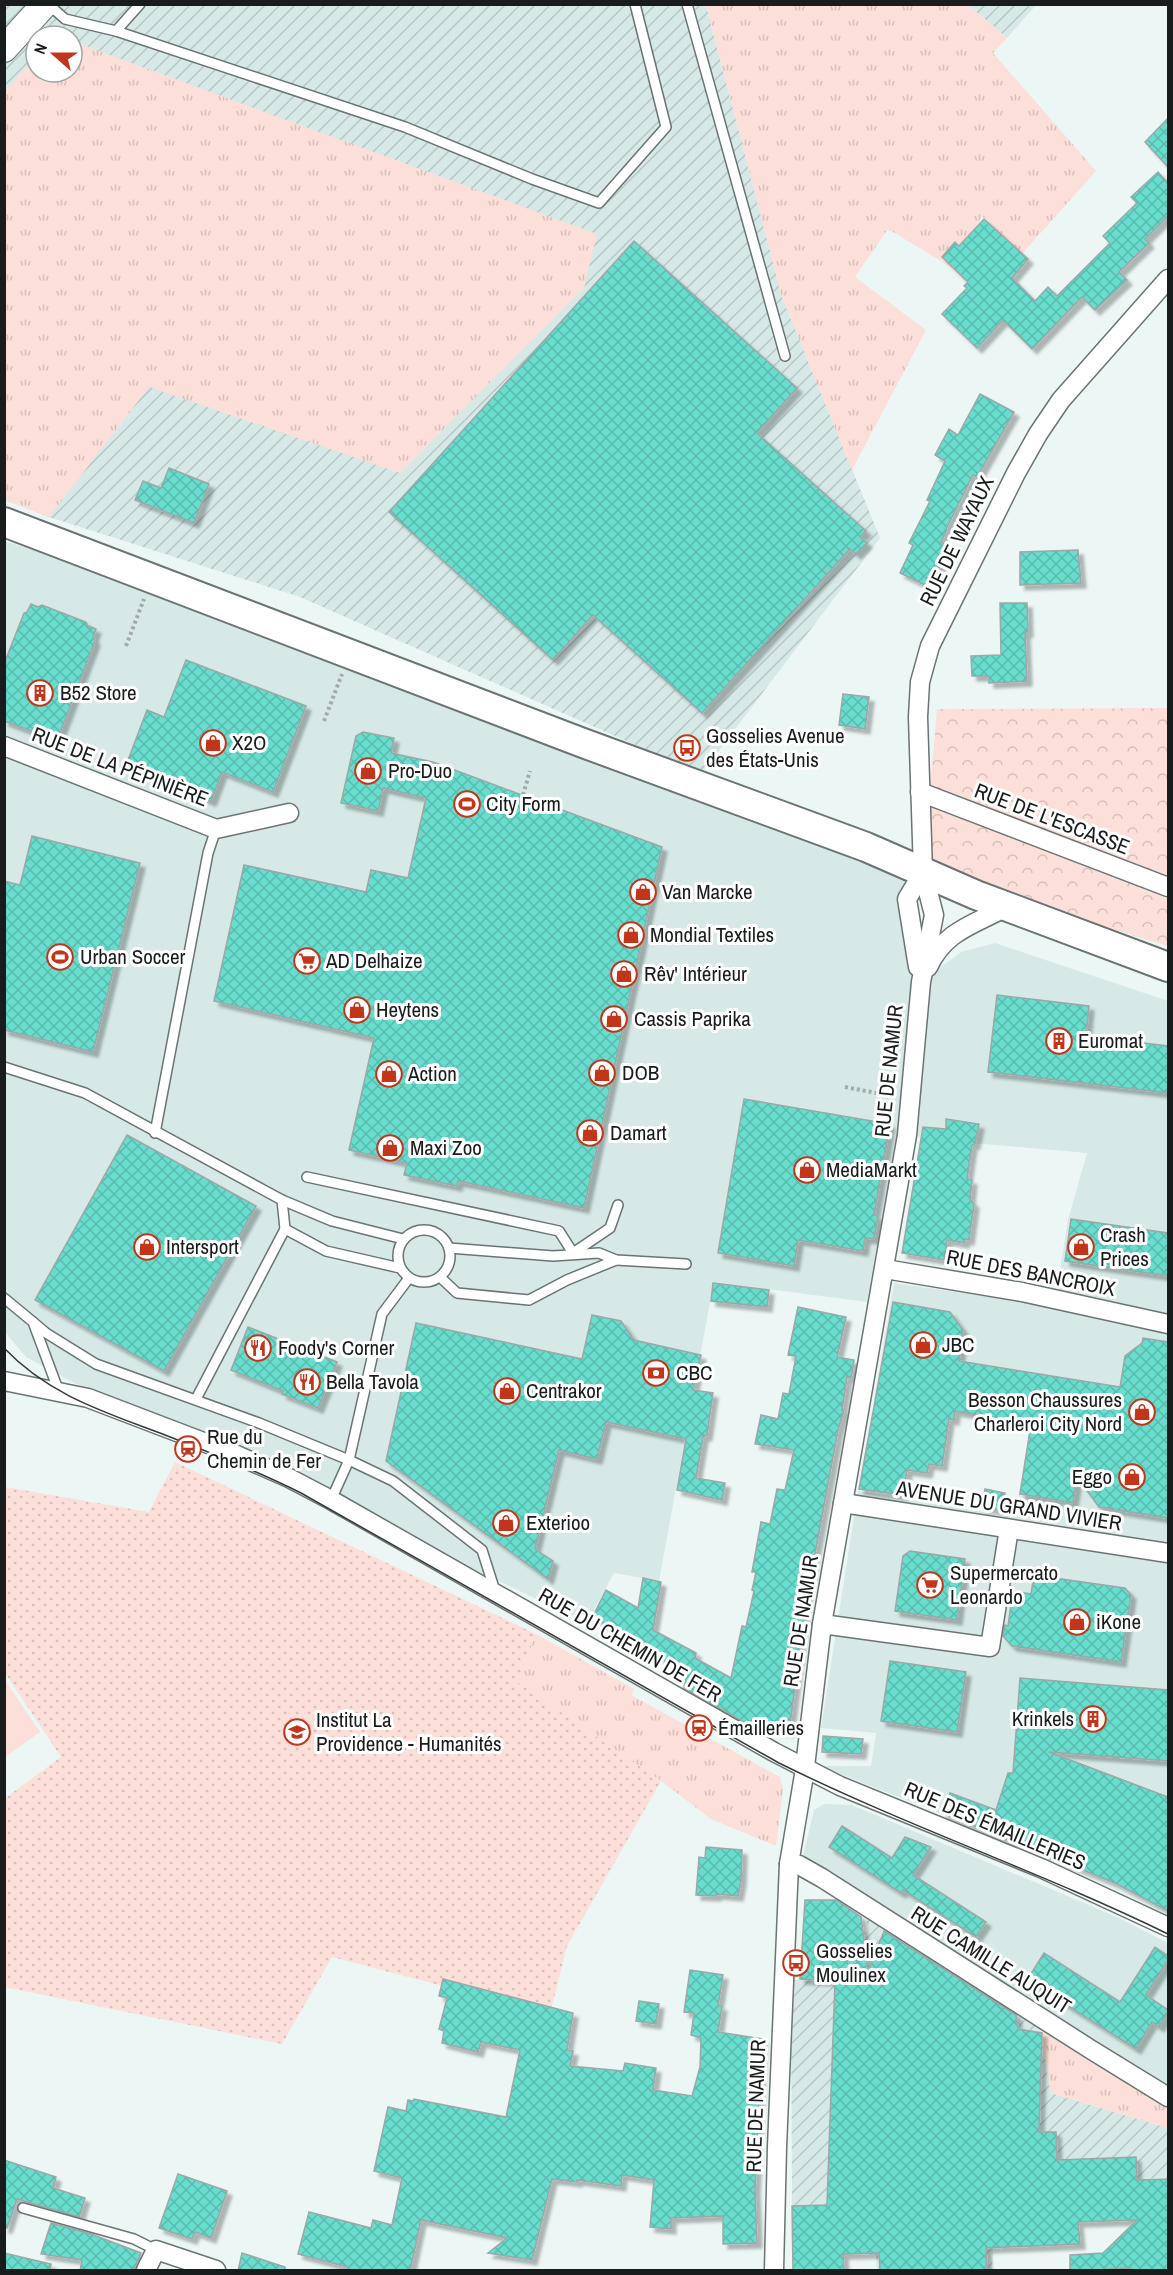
<svg xmlns="http://www.w3.org/2000/svg" width="1173" height="2275" viewBox="0 0 1173 2275" font-family="'Archivo Narrow',sans-serif">
<style>
.built{fill:#d6e9e7}
.industrial{fill:url(#industrial-furrows);fill-rule:evenodd}
.grass{fill:url(#grass-tufts)}
.forest{fill:url(#forest-crowns)}
.park{fill:url(#park-dots)}
.pitch{fill:#fcdfd9}
.building{fill:url(#building-cross-hatch);stroke:#9da8a6;stroke-width:1.5;filter:url(#shadow)}
.lines{fill:none;stroke-linecap:round;stroke-linejoin:round}
.lane-casing{stroke:#6a7472;stroke-width:12}
.street-casing{stroke:#6a7472;stroke-width:21}
.secondary-casing{stroke:#6a7472;stroke-width:28}
.primary-casing{stroke:#6a7472;stroke-width:32}
.path{stroke:#a3abaa;stroke-width:4;stroke-dasharray:3 3;stroke-linecap:butt}
.lane{stroke:#fff;stroke-width:9}
.street{stroke:#fff;stroke-width:18}
.secondary{stroke:#fff;stroke-width:26}
.primary{stroke:#fff;stroke-width:28}
.tram{stroke:#353939;stroke-width:1.5}
.labels{text-anchor:middle;stroke-width:6;stroke-linejoin:round;paint-order:stroke}
.street-label{font-size:21px;fill:#191c1c;stroke:#fff}
.poi-label{font-size:21px;fill:#191c1c;stroke:#fff;text-anchor:start}
</style>
<defs>
<pattern id="industrial-furrows" width="10" height="10" patternUnits="userSpaceOnUse" patternTransform="scale(1.5)"><rect width="10" height="10" fill="#d6e9e7"/><path d="M-1 1l2-2M0 10L10 0M9 11l2-2" fill="none" stroke="#b7c7c6"/></pattern>
<pattern id="grass-tufts" width="24" height="20" patternUnits="userSpaceOnUse" patternTransform="scale(1.5)"><rect width="24" height="20" fill="#fcdfd9"/><path d="M3 7l-1-3M5 7V3M7 7l1-3M15 17l-1-3M17 17v-4M19 17l1-3" fill="none" stroke="#d7bfba"/></pattern>
<pattern id="forest-crowns" width="20" height="18" patternUnits="userSpaceOnUse" patternTransform="scale(1.5)"><rect width="20" height="18" fill="#fcdfd9"/><path d="M2 6a3 3 0 1 1 6 0M12 15a3 3 0 1 1 6 0" fill="none" stroke="#d7bfba"/></pattern>
<pattern id="park-dots" width="8" height="8" patternUnits="userSpaceOnUse" patternTransform="scale(1.5)"><rect width="8" height="8" fill="#fcdfd9"/><path d="M2 2h.1M6 6h.1" fill="none" stroke="#d7bfba" stroke-width="1.8" stroke-linecap="round"/></pattern>
<pattern id="building-cross-hatch" width="8" height="8" patternUnits="userSpaceOnUse" patternTransform="scale(1.5)"><rect width="8" height="8" fill="#67dccd"/><path d="M0 0l8 8M0 8l8-8" fill="none" stroke="#59bcaf"/></pattern>
<filter id="shadow"><feDropShadow dx="5" dy="5" stdDeviation="1.5" flood-color="#0004"/></filter>
</defs>
<rect width="100%" height="100%" fill="#ecf7f5"/>
<!-- built -->
<g class="built">
<path d="M4,541L113,575L901,863L908,906L916,1023L921,982L961,952L995,943L1168,1001V1912L1117,1883L820,1766H871L876,1733L821,1728L858,1491L1015,1517L1029,1434L1030,1425L874,1400L894,1283L1054,1306L1068,1220L1087,1153L950,1141L915,1136V1038L867,1302L768,1289L766,1308L710,1302L659,1581L614,1573L587,1623L456,1561L254,1454L78,1385L26,1357L4,1331Z"/>
<path d="M824,1804L852,1805L1117,1917L1168,1943V2090L803,1856L814,1810Z"/>
</g>
<!-- industrial -->
<g class="industrial">
<path d="M4,5H706L782,297L880,538L701,774L300,597L49,517L5,500ZM36,36H72V72H36Z"/>
<path d="M968,5H1036L1007,38Z"/>
<path d="M866,1915L1025,2008L1040,2029L1051,2093L1168,2128V2178L1138,2179L1142,2219L1055,2223L1054,2245L993,2248L992,2270H877L876,2253L824,2256L792,2206L791,1980H834L847,1931L868,1932Z"/>
</g>
<!-- grass -->
<g class="grass">
<path d="M706,5H968L1007,38L993,53L1096,171L1021,255L982,216L954,269L888,229L855,277L926,330L852,470L782,297Z"/>
<path d="M72,41L597,234L584,288L400,473L149,387L49,517L5,500V91L36,56V72H72Z"/>
<path d="M536,1634L634,1689L631,1695L780,1777L783,1789L776,1846L711,1819L661,1781L516,1682Z"/>
<path d="M1033,2021L1168,2097V2128L1051,2093L1040,2029Z"/>
</g>
<!-- forest -->
<path class="forest" d="M1168,708V946L923,872L937,709Z"/>
<!-- park -->
<path class="park" d="M175,1462L536,1634L517,1682L661,1781L567,1946L550,2014L332,1957L282,2044L5,1987L4,1799L61,1757L5,1673V1487L149,1512Z"/>
<!-- pitch -->
<path class="pitch" d="M4,1679L40,1732L5,1757H4Z"/>
<!-- building -->
<g class="building">
<path d="M1168,118V167L1145,142Z"/>
<path d="M1158,172L1168,183V216L1145,239L1149,243L1119,272L1127,280L1095,310L1082,297L1032,349L1003,320L977,348L942,314L967,288L964,286L968,282L942,257L955,242L959,246L984,219L1028,259L1012,278L1035,301L1048,287L1057,296L1110,243L1103,236L1137,203L1131,197Z"/>
<path d="M634,241L797,388L757,433L866,531L860,537L867,543L856,554L850,549L702,713L593,615L553,660L389,512Z"/>
<path d="M980,394L1014,412L977,477L973,475L946,529L947,530L941,542L950,547L929,587L900,573L913,545L909,543L930,501L927,500L945,461L935,455L949,429L958,435Z"/>
<path d="M169,468L209,484L194,523L135,500L143,481L161,488Z"/>
<path d="M1078,550L1081,583L1020,585V552Z"/>
<path d="M1000,603H1027L1028,632H1025L1027,681L989,683V676H972L971,656L1001,655Z"/>
<path d="M31,604L38,607L42,605L86,622L88,626L96,629L93,637L95,641L60,733L58,737L53,739L4,721V664L24,613L27,612Z"/>
<path d="M186,660L306,706L273,792L222,772L211,801L125,768L147,710L164,717Z"/>
<path d="M843,694L869,697L865,729L839,725Z"/>
<path d="M363,732L394,738L391,753L433,762L662,847L584,1208L458,1181L457,1186L404,1175L407,1163L349,1150L374,1038L214,1001L244,865L366,892L371,870L408,878L426,798L383,788L378,811L341,803L356,736Z"/>
<path d="M32,836L140,863L93,1052L4,1030V881L20,885Z"/>
<path d="M997,995L1089,1006L1086,1036L1168,1046V1093L988,1072Z"/>
<path d="M744,1099L890,1124L874,1215L878,1216L874,1239L865,1238L863,1251L798,1240L794,1266L718,1253Z"/>
<path d="M946,1119L979,1124L975,1144L972,1145L967,1179L972,1180L970,1199L974,1204L969,1240L965,1239L964,1243L947,1240L944,1260L902,1253L923,1127L946,1129Z"/>
<path d="M127,1135L256,1206L164,1371L35,1300Z"/>
<path d="M1071,1219L1168,1233V1276L1065,1261Z"/>
<path d="M713,1283L769,1290L767,1307L711,1301Z"/>
<path d="M893,1302L950,1312L963,1330L959,1361L1120,1387L1125,1356L1142,1343L1143,1338L1168,1342V1518L1099,1507L1077,1477L1073,1503L1020,1494L1031,1424L955,1411L954,1420L949,1419L942,1466L929,1464L927,1473L907,1470L903,1495L859,1489Z"/>
<path d="M798,1307L846,1317L837,1357L854,1360L851,1378L847,1377L842,1410H844L838,1430L806,1602L789,1732L757,1728L749,1725L684,1688L685,1676L669,1668L671,1664L592,1618L606,1590L638,1608L643,1578L661,1582L653,1630L696,1653L695,1658L731,1678L742,1626L746,1627L754,1591L752,1590L756,1572H752L761,1522L770,1524L777,1489L785,1490L794,1450L755,1444L761,1415L778,1419L783,1393L789,1394L796,1356L788,1355Z"/>
<path d="M592,1315L621,1321L634,1340L701,1355L693,1390L713,1393L707,1435L703,1437L696,1478L725,1483L722,1500L677,1490L686,1439L606,1422L597,1459L559,1450L535,1549L553,1561L548,1579L386,1461L416,1323L582,1359Z"/>
<path d="M248,1327L337,1362L318,1408L282,1394L283,1391L231,1370Z"/>
<path d="M985,1489L1005,1493L1002,1510L982,1507Z"/>
<path d="M910,1551L965,1559L957,1620L895,1611L903,1556Z"/>
<path d="M1040,1576L1125,1588L1131,1595L1121,1662L1012,1646L1003,1636L1005,1625L1008,1626L1012,1597L1018,1592L1031,1594L1033,1581Z"/>
<path d="M890,1661L966,1672L957,1732L881,1721Z"/>
<path d="M1020,1678L1168,1690V1761L1049,1752L1168,1797V1911L1115,1883L942,1813L950,1793L996,1810L1008,1773H1013Z"/>
<path d="M823,1736L863,1739L861,1754L822,1752Z"/>
<path d="M842,1826L892,1858L905,1837L931,1847L913,1875L986,1922L976,1937L903,1890L901,1893L829,1847Z"/>
<path d="M706,1847L742,1850L741,1881L738,1896L716,1894V1896L696,1895L699,1857L705,1858Z"/>
<path d="M805,1900H836L861,1917L868,1972L884,1931L1016,2015L1018,2029L1042,2033L1039,2132H1056L1057,2160L1136,2157L1137,2180L1168,2179V2271H1128L1131,2268L1070,2271V2255L1103,2253L1137,2220L1078,2222L1080,2244L986,2248L987,2271H880L879,2253L843,2254L844,2271H793L792,2206L827,2205L835,1981L800,1979Z"/>
<path d="M1155,1947L1168,1956V1960L1146,1995L1168,2010V2012L1159,2027L1152,2022L1136,2049L1027,1980L1044,1953L1120,2002Z"/>
<path d="M690,1970L723,1975L718,2006H722L718,2032L762,2039L755,2190L757,2243L723,2244V2216L671,2218V2229L650,2227L654,2180L622,2175L621,2186L577,2180V2182L552,2179L532,2260L488,2253L507,2238L421,2220L410,2271H348V2267L298,2254L309,2212L371,2228L373,2220L392,2225L402,2178L374,2171L388,2107L406,2111L408,2100L413,2101L414,2099L506,2117L520,2050L481,2042L478,2052L442,2043L444,2031L439,2029L447,1998L439,1996L443,1979L573,2013L567,2050L573,2051L570,2066L623,2071L625,2063L656,2068L653,2090L692,2096L700,2067L701,2038L691,2035L694,2013L684,2012Z"/>
<path d="M639,2001L659,2004L656,2024L636,2021Z"/>
<path d="M4,2160L56,2177L53,2188L85,2198L79,2217L17,2199L7,2228H4Z"/>
<path d="M178,2174L227,2191L211,2238L195,2232L192,2239L159,2228Z"/>
<path d="M51,2223L91,2234L141,2253L133,2271H80L82,2260L41,2254Z"/>
<path d="M4,2253L51,2264L50,2271H4Z"/>
<path d="M242,2253L285,2267V2271H238Z"/>
</g>
<g class="lines">
<!-- lane casing -->
<g class="lane-casing">
<g id="lane">
<path d="M48,4L65,19L116,31L140,4"/>
<path d="M687,4L785,356"/>
<path d="M116,31L405,127L532,179L599,203L666,127L635,4"/>
<path d="M4,1067L85,1093L282,1200L332,1221L403,1239"/>
<path d="M155,1133L208,853L216,829"/>
<path d="M307,1177L559,1231L573,1253"/>
<path d="M285,1229L326,1251L400,1268"/>
<circle cx="424" cy="1256" r="26"/>
<path d="M449,1248L553,1256L599,1253L616,1260L686,1264"/>
<path d="M573,1253L610,1228L618,1205"/>
<path d="M440,1277L457,1293L529,1300L567,1280L616,1260"/>
<path d="M4,1298L33,1322L59,1392"/>
<path d="M33,1322L46,1333L96,1364L259,1423L349,1460L393,1481L482,1550L495,1591"/>
<path d="M196,1399L285,1229L282,1200"/>
<path d="M331,1500L349,1460L382,1314L409,1278"/>
<path d="M23,2208L134,2239L156,2250"/>
</g>
</g>
<!-- street casing -->
<g class="street-casing">
<g id="street">
<path d="M4,746L216,829L289,813"/>
<path d="M920,792L1168,887"/>
<path d="M918,967L907,899L923,872"/>
<path d="M928,967C945,930 974,925 1008,906"/>
<path d="M885,1269L1022,1292L1168,1324"/>
<path d="M4,1381L88,1398L232,1453L289,1478L331,1500L774,1752L840,1786L1041,1868L1168,1927"/>
<path d="M843,1503L1168,1553"/>
<path d="M822,1624L990,1647L1009,1529"/>
<path d="M789,1864L799,1865L822,1878L1090,2049L1168,2097"/>
<path d="M146,2270L156,2250L216,2270"/>
<path d="M774,2270L777,2147L789,1864L804,1775L822,1624L907,1135L921,982L934,915L923,872L918,717L920,682L930,646L1016,473L1038,434L1061,400L1168,279"/>
</g>
</g>
<!-- secondary casing -->
<g class="secondary-casing">
<path id="secondary" d="M4,49L45,4"/>
</g>
<!-- primary casing -->
<g class="primary-casing">
<path id="primary" d="M4,522L583,743L866,847L976,895L1168,967"/>
</g>
<!-- path -->
<g class="path">
<path d="M126,646L144,599"/>
<path d="M324,721L342,674"/>
<path d="M523,795L530,771"/>
<path d="M845,1087L892,1096"/>
</g>
<!-- lane -->
<use href="#lane" class="lane"/>
<!-- street -->
<use href="#street" class="street"/>
<!-- secondary -->
<use href="#secondary" class="secondary"/>
<!-- primary -->
<use href="#primary" class="primary"/>
<!-- tram -->
<path class="tram" d="M4,1348C50,1396 105,1412 165,1435C211,1453 257,1471 301,1493L779,1763C906,1826 1041,1872 1168,1934"/>
</g>
<!-- icons -->
<defs>
<g id="building-ring" transform="scale(1.35)"><circle r="9.5" fill="#fff" stroke="#c1361a" stroke-width="1.5"/><path d="M-4-6H4V6H1V3H-1V6H-4ZM-2.5-4.3h1.7v1.8h-1.7ZM.8-4.3h1.7v1.8H.8ZM-2.5-1h1.7V.8h-1.7ZM.8-1h1.7V.8H.8Z" fill="#c1361a"/></g>
<g id="shop-ring" transform="scale(1.35)"><circle r="9.5" fill="#fff" stroke="#c1361a" stroke-width="1.5"/><path d="M-5-2.5h2.3a2.7 3.5 0 0 1 5.4 0H5L5.5 6h-11ZM-1.5-2.5h3a1.5 2.3 0 0 0-3 0Z" fill="#c1361a"/></g>
<g id="bus-ring" transform="scale(1.35)"><circle r="9.5" fill="#fff" stroke="#c1361a" stroke-width="1.5"/><path d="M-5-6H5V4H4V6H2V4H-2V6H-4V4H-5ZM-3.5-4V0h7V-4ZM-3.5 1.2v1.5H-2V1.2ZM2 1.2v1.5H3.5V1.2Z" fill="#c1361a"/></g>
<g id="stadium-ring" transform="scale(1.35)"><circle r="9.5" fill="#fff" stroke="#c1361a" stroke-width="1.5"/><path d="M0-5a6.5 5 0 1 0 0 10a6.5 5 0 1 0 0-10ZM-3.5-1.8h7v3.6h-7Z" fill="#c1361a"/></g>
<g id="supermarket-ring" transform="scale(1.35)"><circle r="9.5" fill="#fff" stroke="#c1361a" stroke-width="1.5"/><path d="M-6-5.5h2.5l.6 2H6L4.5 2H-2.5L-4.4-4H-6ZM-1.5 3.2a1.3 1.3 0 1 0 .1 0ZM3 3.2a1.3 1.3 0 1 0 .1 0Z" fill="#c1361a"/></g>
<g id="restaurant-ring" transform="scale(1.35)"><circle r="9.5" fill="#fff" stroke="#c1361a" stroke-width="1.5"/><path d="M-5-6h1v4h1v-4h1v4h1v-4h1v5L-1.5 .5V6h-2V.5L-5-1ZM5-6V6H3V1.5H1.5Q1.5-4 5-6Z" fill="#c1361a"/></g>
<g id="bank-ring" transform="scale(1.35)"><circle r="9.5" fill="#fff" stroke="#c1361a" stroke-width="1.5"/><path d="M-6-4H6V4H-6ZM0-2.3a2.3 2.3 0 1 0 0 4.6a2.3 2.3 0 1 0 0-4.6Z" fill="#c1361a"/></g>
<g id="station-ring" transform="scale(1.35)"><circle r="9.5" fill="#fff" stroke="#c1361a" stroke-width="1.5"/><path d="M-3-6H3Q5-6 5-4V2Q5 4 3 4L4.5 6H3L1.5 4h-3L-3 6H-4.5L-3 4Q-5 4-5 2V-4Q-5-6-3-6ZM-3.5-4v3h7v-3ZM-3.5 1v1.5H-2V1ZM2 1v1.5H3.5V1Z" fill="#c1361a"/></g>
<g id="school-ring" transform="scale(1.35)"><circle r="9.5" fill="#fff" stroke="#c1361a" stroke-width="1.5"/><path d="M0-5L7-2L0 1L-7-2ZM-4 1L0 2.5L4 1V4Q0 6-4 4Z" fill="#c1361a"/></g>
</defs>
<g fill-rule="evenodd">
<use href="#building-ring" x="40" y="693"/>
<use href="#shop-ring" x="213" y="743"/>
<use href="#bus-ring" x="687" y="748"/>
<use href="#shop-ring" x="368" y="771"/>
<use href="#stadium-ring" x="467" y="804"/>
<use href="#shop-ring" x="643" y="892"/>
<use href="#shop-ring" x="631" y="935"/>
<use href="#stadium-ring" x="60" y="957"/>
<use href="#supermarket-ring" x="307" y="961"/>
<use href="#shop-ring" x="624" y="974"/>
<use href="#shop-ring" x="357" y="1010"/>
<use href="#shop-ring" x="614" y="1019"/>
<use href="#building-ring" x="1059" y="1041"/>
<use href="#shop-ring" x="602" y="1073"/>
<use href="#shop-ring" x="389" y="1074"/>
<use href="#shop-ring" x="590" y="1133"/>
<use href="#shop-ring" x="390" y="1148"/>
<use href="#shop-ring" x="807" y="1170"/>
<use href="#shop-ring" x="147" y="1247"/>
<use href="#shop-ring" x="1081" y="1247"/>
<use href="#shop-ring" x="923" y="1345"/>
<use href="#restaurant-ring" x="258" y="1348"/>
<use href="#bank-ring" x="656" y="1373"/>
<use href="#restaurant-ring" x="307" y="1382"/>
<use href="#shop-ring" x="507" y="1391"/>
<use href="#shop-ring" x="1142" y="1412"/>
<use href="#station-ring" x="188" y="1449"/>
<use href="#shop-ring" x="1132" y="1477"/>
<use href="#shop-ring" x="506" y="1523"/>
<use href="#supermarket-ring" x="930" y="1585"/>
<use href="#shop-ring" x="1077" y="1622"/>
<use href="#building-ring" x="1093" y="1719"/>
<use href="#station-ring" x="699" y="1728"/>
<use href="#school-ring" x="297" y="1732"/>
<use href="#bus-ring" x="796" y="1963"/>
</g>
<g class="labels">
<!-- street labels -->
<g class="street-label">
<text transform="translate(957 541) rotate(-64)" y="7">RUE DE WAYAUX</text>
<text transform="translate(120 767) rotate(21)" y="7">RUE DE LA PÉPINIÈRE</text>
<text transform="translate(1052 819) rotate(21)" y="7">RUE DE L'ESCASSE</text>
<text transform="translate(889 1071) rotate(-84)" y="7">RUE DE NAMUR</text>
<text transform="translate(1031 1273) rotate(11)" y="7">RUE DES BANCROIX</text>
<text transform="translate(1009 1506) rotate(9)" y="7">AVENUE DU GRAND VIVIER</text>
<text transform="translate(801 1621) rotate(-81)" y="7">RUE DE NAMUR</text>
<text transform="translate(630 1645) rotate(30)" y="7">RUE DU CHEMIN DE FER</text>
<text transform="translate(995 1826) rotate(23)" y="7">RUE DES ÉMAILLERIES</text>
<text transform="translate(991 1960) rotate(32)" y="7">RUE CAMILLE AUQUIT</text>
<text transform="translate(756 2106) rotate(-88)" y="7">RUE DE NAMUR</text>
</g>
<!-- poi labels -->
<g class="poi-label">
<text x="60" y="700">B52 Store</text>
<text x="706" y="743">Gosselies Avenue<tspan x="706" dy="24">des États-Unis</tspan></text>
<text x="232" y="750">X2O</text>
<text x="388" y="778">Pro-Duo</text>
<text x="486" y="811">City Form</text>
<text x="662" y="899">Van Marcke</text>
<text x="650" y="942">Mondial Textiles</text>
<text x="80" y="964">Urban Soccer</text>
<text x="326" y="968">AD Delhaize</text>
<text x="644" y="981">Rêv' Intérieur</text>
<text x="376" y="1017">Heytens</text>
<text x="634" y="1026">Cassis Paprika</text>
<text x="1078" y="1048">Euromat</text>
<text x="622" y="1080">DOB</text>
<text x="408" y="1081">Action</text>
<text x="610" y="1140">Damart</text>
<text x="410" y="1155">Maxi Zoo</text>
<text x="826" y="1177">MediaMarkt</text>
<text x="1100" y="1242">Crash<tspan x="1100" dy="24">Prices</tspan></text>
<text x="166" y="1254">Intersport</text>
<text x="942" y="1352">JBC</text>
<text x="278" y="1355">Foody's Corner</text>
<text x="676" y="1380">CBC</text>
<text x="326" y="1389">Bella Tavola</text>
<text x="526" y="1398">Centrakor</text>
<text x="1122" y="1407" text-anchor="end">Besson Chaussures<tspan x="1122" dy="24">Charleroi City Nord</tspan></text>
<text x="207" y="1444">Rue du<tspan x="207" dy="24">Chemin de Fer</tspan></text>
<text x="1112" y="1484" text-anchor="end">Eggo</text>
<text x="526" y="1530">Exterioo</text>
<text x="950" y="1580">Supermercato<tspan x="950" dy="24">Leonardo</tspan></text>
<text x="1096" y="1629">iKone</text>
<text x="1074" y="1726" text-anchor="end">Krinkels</text>
<text x="316" y="1727">Institut La<tspan x="316" dy="24">Providence - Humanités</tspan></text>
<text x="718" y="1735">Émailleries</text>
<text x="816" y="1958">Gosselies<tspan x="816" dy="24">Moulinex</tspan></text>
</g>
</g>
<!-- border -->
<rect width="1173" height="2275" fill="none" stroke="#191c1c" stroke-width="12"/>
<!-- north arrow -->
<g transform="translate(54 54) rotate(291)"><circle r="28" fill="#ffffff" stroke="#a3a4a4" stroke-width="1.5"/>
<path d="M0-4.5L10 22L0 15L-10 22Z" fill="#c1361a"/>
<text y="-9" font-size="16" font-weight="bold" text-anchor="middle" fill="#191c1c">N</text>
</g>
</svg>
